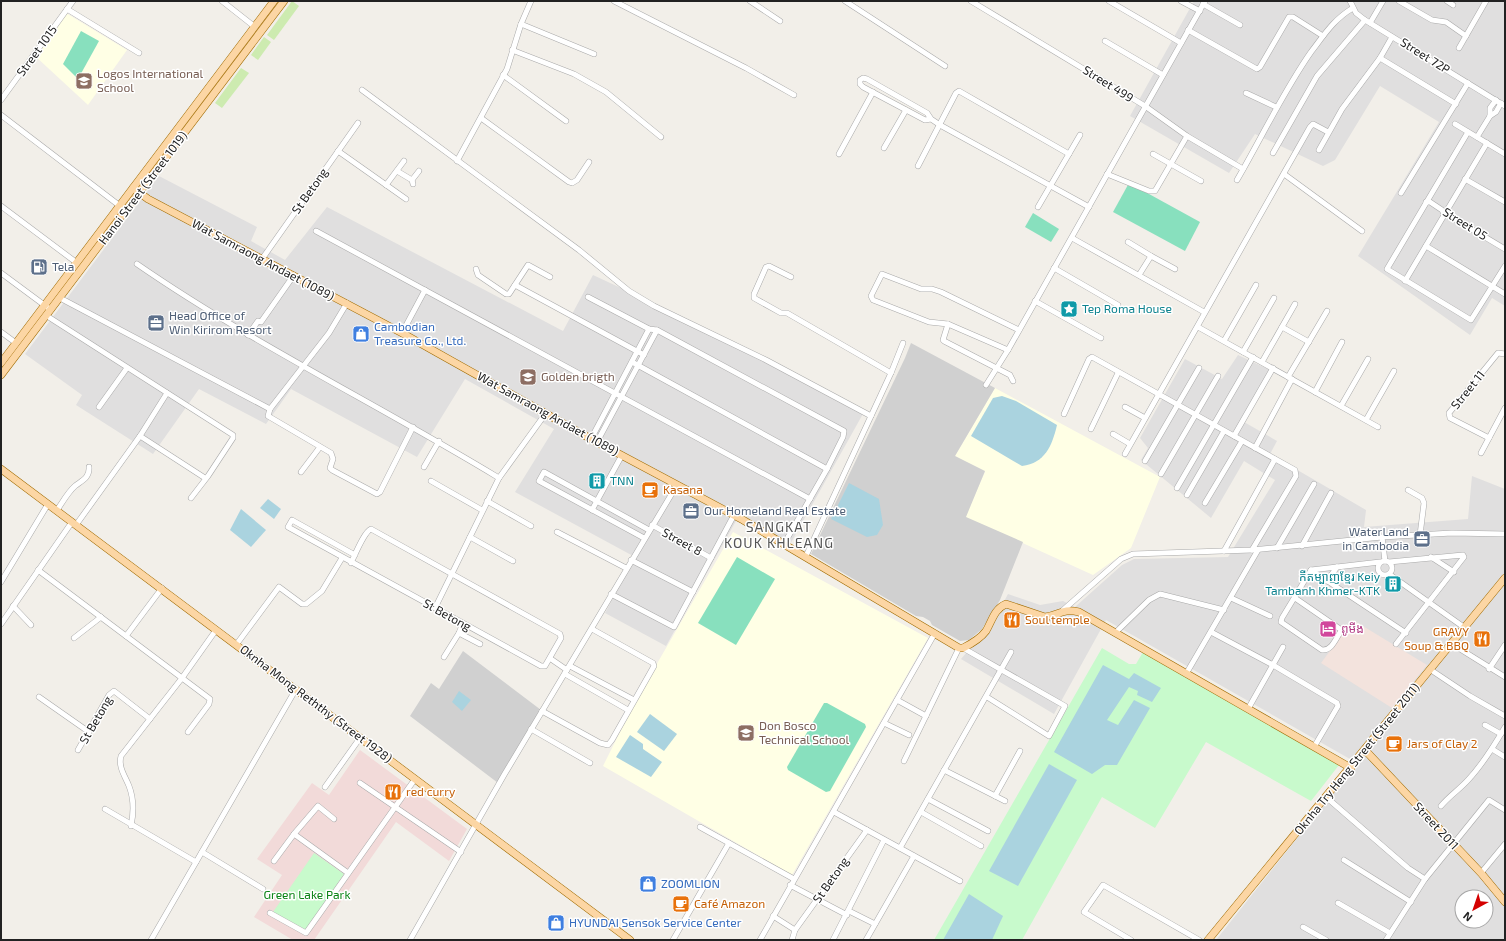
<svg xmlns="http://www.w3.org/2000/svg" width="1506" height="941" viewBox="0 0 1506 941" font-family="'Exo 2','Noto Sans Khmer',sans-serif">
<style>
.residential{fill:#e0dfdf;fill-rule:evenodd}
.commercial{fill:#f2dad9}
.education{fill:#ffffe5}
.religious{fill:#d0d0d0}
.military{fill:#f3e3dd}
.grass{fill:#cdebb0}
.park{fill:#c8facc}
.pitch{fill:#88e0be}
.water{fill:#aad3df}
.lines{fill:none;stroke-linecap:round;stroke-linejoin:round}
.minor-casing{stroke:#a9a9a9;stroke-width:6}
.major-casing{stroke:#a06b00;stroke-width:8}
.minor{stroke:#fff;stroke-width:5}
.major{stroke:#fcd6a4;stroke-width:7}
.labels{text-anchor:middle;stroke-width:3;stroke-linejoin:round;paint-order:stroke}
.street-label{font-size:12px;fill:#222;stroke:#fff}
.education-label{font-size:12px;fill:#785e54;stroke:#fff;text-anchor:start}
.service-label{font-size:12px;fill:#4e5e75;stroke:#fff;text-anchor:start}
.culture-label{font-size:12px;fill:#0d838f;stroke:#fff;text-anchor:start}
.shop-label{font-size:12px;fill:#366cbe;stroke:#fff;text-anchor:start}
.food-label{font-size:12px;fill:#c56008;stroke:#fff;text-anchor:start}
.hotel-label{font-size:12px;fill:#b23c85;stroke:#fff;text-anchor:start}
.park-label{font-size:12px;fill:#0c8416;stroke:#fff}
.quarter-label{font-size:14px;letter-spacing:1px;fill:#555;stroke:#fff}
</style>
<rect width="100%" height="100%" fill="#f2efe9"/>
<!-- residential -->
<g class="residential">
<path d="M1194,1H1505V306L1492,298L1470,335L1358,256L1439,122L1380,86L1335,160L1323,166L1255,134L1229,173L1130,116Z"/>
<path d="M159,176L257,227L251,241L285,260L327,207L563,331L593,275L668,310L864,412L788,548L736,521L666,646L605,613L635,557L515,492L554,429L465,379L417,457L291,389L266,424L199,389L153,454L76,405L82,395L25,354Z"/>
<path d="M1238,355L1274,372L1244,422L1277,441L1270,454L1366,510L1364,527L1468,519L1472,476L1505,489V940H1216L1357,763L1106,620L1054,714L961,659L972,646L985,637L1008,594L1040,605L1063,601L1075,607L1122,565L1134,559L1228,557L1275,480L1244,461L1211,518L1141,460L1148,448L1140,438L1185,359L1222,379ZM1462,897H1486V921H1462Z"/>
</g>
<!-- commercial -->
<path class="commercial" d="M360,750L467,829L449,861L396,822L314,940H293L254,917L282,875L257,859L312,783L329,795Z"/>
<!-- education -->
<g class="education">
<path d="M66,13L127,50L88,105L35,56Z"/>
<path d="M995,388L1160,477L1131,548L1093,575L965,517L985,472L955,456Z"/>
<path d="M733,532L928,638L792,875L603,766L636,700Z"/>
</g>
<!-- religious -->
<g class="religious">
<path d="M911,343L995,388L955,456L985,471L966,517L1023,542L1000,600L982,629L969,640L960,641L932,625L930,621L923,617L916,616L811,554L905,358Z"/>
<path d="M463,651L541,710L498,783L410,716L431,683L439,689Z"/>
</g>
<!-- military -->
<path class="military" d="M1353,620L1427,665L1392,708L1321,663Z"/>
<!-- grass -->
<g class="grass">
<path d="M292,1L299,6L274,40L267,35Z"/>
<path d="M264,37L271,42L258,60L251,55Z"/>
<path d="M241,68L249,73L222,108L215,103Z"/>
</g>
<!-- park -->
<g class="park">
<path d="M1102,648L1129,664H1136L1143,652L1339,765L1311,801L1206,742L1155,828L1102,797L1022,940H934Z"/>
<path d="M314,853L344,874L306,930L273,912Z"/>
</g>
<!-- pitch -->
<g class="pitch">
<path d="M81,31L99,41L78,79L63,64Z"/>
<path d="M1129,183L1200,222L1185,251L1113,212Z"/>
<path d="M1033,213L1059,229L1051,242L1025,227Z"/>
<path d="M737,557L775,579L736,645L698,623Z"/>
<path d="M824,703H827L865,724L866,727L830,791L826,792L788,770L787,767Z"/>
</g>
<!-- water -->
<g class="water">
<path d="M1002,396L1016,401L1057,425C1052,446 1045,463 1022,466L971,436L993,398Z"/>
<path d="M849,483L879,499L883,525L877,535L867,537L831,519Z"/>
<path d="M268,499L281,509L274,519L260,508Z"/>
<path d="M241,509L266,530L251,547L230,530Z"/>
<path d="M1103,665L1129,679L1134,673L1161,688L1152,702L1137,695L1138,691L1129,687L1107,720L1118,725L1134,700L1150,708L1117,765H1105L1092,774L1054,752Z"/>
<path d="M459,691L471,700L462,711L452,702Z"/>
<path d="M650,714L677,734L664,751L637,732Z"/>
<path d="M630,735L643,744V749L662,762L651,777L616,757Z"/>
<path d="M1049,764L1077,780L1018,886L989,871Z"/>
<path d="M969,894L1003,916L992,940H943Z"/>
</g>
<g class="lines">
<!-- minor casing -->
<g class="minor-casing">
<g id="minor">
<path d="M222,1L255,27"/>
<path d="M614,1L746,68L794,95"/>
<path d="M750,1L780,21"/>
<path d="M845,1L945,66"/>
<path d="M971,1L1145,106L1187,136L1243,169"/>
<path d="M1109,1L1181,43"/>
<path d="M1181,1L1200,11"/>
<path d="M1350,1L1356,13L1365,20L1505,106"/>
<path d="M1399,1L1432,20L1446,22L1466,36"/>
<path d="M1447,1L1453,5"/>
<path d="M1203,4L1240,25"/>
<path d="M67,9L139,53"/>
<path d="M1370,23L1383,1"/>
<path d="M521,24L594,54"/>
<path d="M1188,30L1257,69L1260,67L1289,17H1293L1323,36"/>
<path d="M1105,41L1163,75"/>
<path d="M1459,48L1486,1"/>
<path d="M512,50L574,74L606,92L661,137"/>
<path d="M1380,58L1456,104"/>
<path d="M503,75L566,121"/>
<path d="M362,90L579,250L629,291L654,306L766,360L871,416"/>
<path d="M1246,93L1276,107"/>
<path d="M1,100L73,1"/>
<path d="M1,115L120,206"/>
<path d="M1490,116L1496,112L1501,103"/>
<path d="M481,118L569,182L572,183L577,180L589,162"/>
<path d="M931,119L925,120L863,87L860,84V80L863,78L867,79L927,113L931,119L940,125L1089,207"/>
<path d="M1455,124L1505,154"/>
<path d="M1468,132L1387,269L1471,320L1505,266"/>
<path d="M1477,137L1490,116V108L1496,100"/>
<path d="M884,148L906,110"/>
<path d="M1319,150L1342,109L1380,58L1392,37"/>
<path d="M338,151L406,199"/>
<path d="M1273,153L1317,76L1365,20"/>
<path d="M839,154L873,92"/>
<path d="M1153,154L1201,181"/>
<path d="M457,161L507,69L521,24L531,1"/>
<path d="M918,166L956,93L959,91L1069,154"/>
<path d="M397,171L412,180L413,184"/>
<path d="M1107,174L1149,191H1155L1187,136"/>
<path d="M1284,174L1362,231"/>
<path d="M1465,179L1505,202"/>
<path d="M412,180L419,171"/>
<path d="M1237,180C1262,137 1283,92 1311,52C1324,35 1334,19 1353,8"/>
<path d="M386,185L404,161"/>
<path d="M1401,193L1468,83"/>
<path d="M1426,202H1430L1442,210L1443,212L1505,249"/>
<path d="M1,206L77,263"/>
<path d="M1038,207L1080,135"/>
<path d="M316,231L810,499"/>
<path d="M1072,238L1204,312"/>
<path d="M1128,242L1151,256"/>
<path d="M1426,246L1505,294"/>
<path d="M262,259L358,123"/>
<path d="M137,264C253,344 379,405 499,478"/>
<path d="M1054,268L1118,305"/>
<path d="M476,269L478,275L506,294H509L528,265L550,277"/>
<path d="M1,273L51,310"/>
<path d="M1139,275L1151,256L1175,269"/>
<path d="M791,277L769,266L766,267L754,294V298L781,313H787L891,373"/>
<path d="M1405,281L1487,143"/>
<path d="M515,285L644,355"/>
<path d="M588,297L649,329L657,330L844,431L843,437L827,469L784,544"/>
<path d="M60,298L270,409"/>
<path d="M1035,301L1101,338"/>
<path d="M347,303L329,333L270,409L268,416L331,453L333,459L330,468L332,470L377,494L380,492L413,427"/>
<path d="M47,316L233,435V438L208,476L191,498"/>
<path d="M948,324L943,340L944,341L1010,375L1013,381"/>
<path d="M1198,327L1378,427"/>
<path d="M1282,327L1309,342"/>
<path d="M1,332L16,343"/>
<path d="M402,333L425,290"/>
<path d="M248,335L258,321L261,322L294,275"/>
<path d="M1224,341L1256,285"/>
<path d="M1008,350L948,324L929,322L873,300L871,296L882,274L921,289H932L941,292L1019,330"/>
<path d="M1243,352L1274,298"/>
<path d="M632,362L827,469"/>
<path d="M1262,362L1295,304"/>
<path d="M1288,377L1327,311"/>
<path d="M986,385L1008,350L1205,1"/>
<path d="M1315,392L1342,342"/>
<path d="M1341,406L1368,359"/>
<path d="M99,407L127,368"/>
<path d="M1125,407L1145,418"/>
<path d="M1064,414L1089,359L1092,357L1295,470L1296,476L1252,550"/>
<path d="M1366,420L1394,371"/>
<path d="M1091,429L1118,373"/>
<path d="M1113,434L1130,444"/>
<path d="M140,436L205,478"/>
<path d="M1234,436L1273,368"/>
<path d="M1489,438L1450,418L1449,413L1498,353L1505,354"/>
<path d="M591,439L649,329"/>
<path d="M597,442L657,330"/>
<path d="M1255,448L1292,379"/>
<path d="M1481,453L1505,408"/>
<path d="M1125,454L1310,127L1313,124L1328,132"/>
<path d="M1145,461L1199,368"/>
<path d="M424,467L439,441"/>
<path d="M301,472L320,447"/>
<path d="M1161,474L1218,376"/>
<path d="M431,481L482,510"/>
<path d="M1177,488L1253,357"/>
<path d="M1408,490L1422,498L1424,503L1420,535"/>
<path d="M1187,495L1224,431"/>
<path d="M487,501L531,526"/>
<path d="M1205,503L1242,441"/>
<path d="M57,510C62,503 68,492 75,486C81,481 90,478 89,467"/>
<path d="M592,510L622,455"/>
<path d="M76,525L140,436L167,393"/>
<path d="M652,525L711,558"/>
<path d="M557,532L626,568"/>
<path d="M470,537L513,561"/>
<path d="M1382,537L1385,561"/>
<path d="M644,538L539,481L544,472L649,530"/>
<path d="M1302,546L1331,493"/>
<path d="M1277,548L1314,484"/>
<path d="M1224,551L1275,459"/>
<path d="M806,556L891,373L903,343"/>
<path d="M1431,557L1454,572"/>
<path d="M631,560L693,592"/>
<circle cx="1385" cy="568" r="7"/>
<path d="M1389,562L1463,555L1464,557L1396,644"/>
<path d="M351,563C355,555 364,532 371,529L560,634L561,638L545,666H541L288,527L292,520L355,555"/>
<path d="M38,570L210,699L209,704L188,732"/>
<path d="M1311,570L1406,633"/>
<path d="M1389,574L1465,628"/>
<path d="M1327,581L1337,567"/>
<path d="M1,582L48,504"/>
<path d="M611,594L674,627L734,515"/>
<path d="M1231,598L1270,616"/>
<path d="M1295,598L1340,629L1341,631C1336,638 1332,651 1322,650L1281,622L1282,618L1311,570L1380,562"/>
<path d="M13,606L31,625"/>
<path d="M435,608L499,478L546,413"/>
<path d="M1062,611L1121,559L1133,554L1252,550L1382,537L1452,533L1505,534"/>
<path d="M463,623L459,633L480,644"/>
<path d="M1,624L72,522"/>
<path d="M1211,632L1273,665L1337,703L1338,706L1314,747"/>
<path d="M1115,633L1149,600L1160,594L1224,610"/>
<path d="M126,636L162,588"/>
<path d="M74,638L101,617"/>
<path d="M1452,644L1505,677"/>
<path d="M236,645L279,587L302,604H306L322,591L342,558"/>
<path d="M963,648L1065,706L1049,736L987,697"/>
<path d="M444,657L459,633"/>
<path d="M551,659L567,670"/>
<path d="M570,666L634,700"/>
<path d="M1489,669L1505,645"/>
<path d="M1431,670L1470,696L1505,716"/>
<path d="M565,674L628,710"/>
<path d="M1186,674L1258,550"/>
<path d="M39,697L89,732"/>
<path d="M897,700L926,716"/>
<path d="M1248,709L1283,647"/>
<path d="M542,711L600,743L608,745L612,740L654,666L653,663L592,629"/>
<path d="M884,723L909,735"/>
<path d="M1485,725L1501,734"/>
<path d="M531,729L590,763"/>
<path d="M1492,749L1505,757"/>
<path d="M78,750L109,695L114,691L150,719"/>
<path d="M904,761L959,648"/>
<path d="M944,770L1005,801"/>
<path d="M360,783L461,852"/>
<path d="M325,787L360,738"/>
<path d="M995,796L1020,751"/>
<path d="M1326,797L1408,868L1425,879"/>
<path d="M928,799L988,831"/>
<path d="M1441,806C1449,796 1459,790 1468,780C1483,764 1494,746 1505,727"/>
<path d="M105,809L196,862"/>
<path d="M834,812L960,881"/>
<path d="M921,812L981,846"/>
<path d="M131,826C134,812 134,799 129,786C125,776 118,767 121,756L182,678L216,630"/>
<path d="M700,827L794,879"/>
<path d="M294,834L318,806L334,819"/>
<path d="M900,848L1011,652"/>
<path d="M202,852L263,889"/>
<path d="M1344,860L1411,902"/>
<path d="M274,861L294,834L348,873"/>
<path d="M1481,873L1505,844"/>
<path d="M790,885L847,915"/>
<path d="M1338,903L1390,933"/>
<path d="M849,911L875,924"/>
<path d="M270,913L306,933L415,779"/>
<path d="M773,916L795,930L792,940"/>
<path d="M1303,927L1326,940"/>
<path d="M795,930L867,830"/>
<path d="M151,940L296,689"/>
<path d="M410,940L504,775L677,485"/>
<path d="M673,940L729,843"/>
<path d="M760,940L935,633"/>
<path d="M833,940L884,840"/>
<path d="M866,940L914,856"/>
<path d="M1131,940L1084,912L1103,885L1199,940"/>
<path d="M1386,940L1425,879L1489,800L1505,810"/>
</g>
</g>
<!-- major casing -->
<g class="major-casing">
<g id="major">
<path d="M133,188L148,199L402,333L591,439L743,520L959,648H963C971,644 980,639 986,631C992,621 994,609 1006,604L1045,617C1060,615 1062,608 1079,612L1351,768"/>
<path d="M1,363L274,1"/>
<path d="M1,375L284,1"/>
<path d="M1,469L630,940"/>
<path d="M1365,750L1481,873L1505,902"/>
<path d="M1208,940L1505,578"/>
</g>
</g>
<!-- minor -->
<use href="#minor" class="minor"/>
<!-- major -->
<use href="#major" class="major"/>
</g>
<!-- icons -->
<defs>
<g id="school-square" transform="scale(0.9)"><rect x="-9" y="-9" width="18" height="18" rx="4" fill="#8d6e63" stroke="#fff"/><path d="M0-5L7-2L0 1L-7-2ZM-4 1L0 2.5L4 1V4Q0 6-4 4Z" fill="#fff"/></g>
<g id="fuel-square" transform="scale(0.9)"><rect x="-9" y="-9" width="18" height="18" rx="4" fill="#5c6f8a" stroke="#fff"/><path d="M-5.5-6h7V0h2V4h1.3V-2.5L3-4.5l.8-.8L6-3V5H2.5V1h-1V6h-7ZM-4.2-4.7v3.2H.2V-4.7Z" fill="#fff"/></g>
<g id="sight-square" transform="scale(0.9)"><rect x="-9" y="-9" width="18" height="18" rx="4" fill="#0f9aa8" stroke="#fff"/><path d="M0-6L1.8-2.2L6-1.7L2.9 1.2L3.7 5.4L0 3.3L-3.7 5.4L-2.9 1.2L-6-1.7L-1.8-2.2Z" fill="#fff"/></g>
<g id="office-square" transform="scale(0.9)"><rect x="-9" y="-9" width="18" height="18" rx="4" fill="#5c6f8a" stroke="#fff"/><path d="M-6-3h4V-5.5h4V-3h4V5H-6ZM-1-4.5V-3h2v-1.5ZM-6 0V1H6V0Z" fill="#fff"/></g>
<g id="shop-square" transform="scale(0.9)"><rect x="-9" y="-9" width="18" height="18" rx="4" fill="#3f7fe0" stroke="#fff"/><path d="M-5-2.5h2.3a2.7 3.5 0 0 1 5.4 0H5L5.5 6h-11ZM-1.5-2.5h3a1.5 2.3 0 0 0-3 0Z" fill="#fff"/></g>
<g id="building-square" transform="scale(0.9)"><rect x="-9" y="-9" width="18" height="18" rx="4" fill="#0f9aa8" stroke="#fff"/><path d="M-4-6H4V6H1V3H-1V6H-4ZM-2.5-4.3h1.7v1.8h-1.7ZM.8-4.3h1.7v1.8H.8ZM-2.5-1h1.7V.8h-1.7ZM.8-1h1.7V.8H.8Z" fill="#fff"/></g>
<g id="cafe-square" transform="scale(0.9)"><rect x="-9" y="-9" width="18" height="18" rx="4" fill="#e8710a" stroke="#fff"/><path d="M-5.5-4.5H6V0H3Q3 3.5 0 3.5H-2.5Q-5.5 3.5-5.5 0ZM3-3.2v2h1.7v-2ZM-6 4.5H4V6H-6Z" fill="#fff"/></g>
<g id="restaurant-square" transform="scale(0.9)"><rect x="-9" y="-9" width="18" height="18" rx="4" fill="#e8710a" stroke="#fff"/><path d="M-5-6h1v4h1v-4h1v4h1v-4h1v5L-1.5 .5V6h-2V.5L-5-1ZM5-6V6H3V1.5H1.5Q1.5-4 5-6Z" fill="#fff"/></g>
<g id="hotel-square" transform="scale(0.9)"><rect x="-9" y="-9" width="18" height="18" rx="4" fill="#d1479c" stroke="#fff"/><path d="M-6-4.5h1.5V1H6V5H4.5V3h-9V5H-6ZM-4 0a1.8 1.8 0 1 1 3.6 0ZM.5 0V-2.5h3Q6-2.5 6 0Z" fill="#fff"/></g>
</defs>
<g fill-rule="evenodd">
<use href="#school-square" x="84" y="81"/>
<use href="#fuel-square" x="39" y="267"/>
<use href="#sight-square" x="1069" y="309"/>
<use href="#office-square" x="156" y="323"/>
<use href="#shop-square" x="361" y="334"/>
<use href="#school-square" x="528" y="377"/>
<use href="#building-square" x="597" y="481"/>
<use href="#cafe-square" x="650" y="490"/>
<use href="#office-square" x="691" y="511"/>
<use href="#office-square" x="1422" y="539"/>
<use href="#building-square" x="1393" y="584"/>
<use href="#restaurant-square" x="1012" y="620"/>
<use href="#hotel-square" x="1328" y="629"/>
<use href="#restaurant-square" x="1482" y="639"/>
<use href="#school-square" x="746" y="733"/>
<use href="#cafe-square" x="1394" y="744"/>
<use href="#restaurant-square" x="393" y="792"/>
<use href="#shop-square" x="648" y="884"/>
<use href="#cafe-square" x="681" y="904"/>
<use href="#shop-square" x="556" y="923"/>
</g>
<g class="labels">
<!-- street labels -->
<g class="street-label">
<text transform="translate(37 51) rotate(-54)" y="4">Street 1015</text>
<text transform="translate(1425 56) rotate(32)" y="4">Street 72P</text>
<text transform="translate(1108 84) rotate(32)" y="4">Street 499</text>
<text transform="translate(143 188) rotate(-53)" y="4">Hanoi Street (Street 1019)</text>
<text transform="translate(310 191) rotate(-55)" y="4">St Betong</text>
<text transform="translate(1465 224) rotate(32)" y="4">Street 05</text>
<text transform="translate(263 260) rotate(28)" y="4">Wat Samraong Andaet (1089)</text>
<text transform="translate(1468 390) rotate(-51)" y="4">Street 11</text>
<text transform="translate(548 414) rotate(29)" y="4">Wat Samraong Andaet (1089)</text>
<text transform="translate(682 542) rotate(29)" y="4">Street 8</text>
<text transform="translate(447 615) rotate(29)" y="4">St Betong</text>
<text transform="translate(316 704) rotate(37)" y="4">Oknha Mong Reththy (Street 1928)</text>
<text transform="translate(96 720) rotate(-60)" y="4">St Betong</text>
<text transform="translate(1357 759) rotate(-51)" y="4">Oknha Try Heng Street (Street 2011)</text>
<text transform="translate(1436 826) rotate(47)" y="4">Street 2011</text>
<text transform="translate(831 880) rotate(-55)" y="4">St Betong</text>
</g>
<!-- education labels -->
<g class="education-label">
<text x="97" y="78">Logos International<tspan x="97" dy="14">School</tspan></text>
<text x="541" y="381">Golden brigth</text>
<text x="759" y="730">Don Bosco<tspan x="759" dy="14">Technical School</tspan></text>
</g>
<!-- service labels -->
<g class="service-label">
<text x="52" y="271">Tela</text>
<text x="169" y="320">Head Office of<tspan x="169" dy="14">Win Kirirom Resort</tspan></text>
<text x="704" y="515">Our Homeland Real Estate</text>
<text x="1409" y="536" text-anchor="end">WaterLand<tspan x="1409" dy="14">in Cambodia</tspan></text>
</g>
<!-- culture labels -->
<g class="culture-label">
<text x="1082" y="313">Tep Roma House</text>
<text x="610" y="485">TNN</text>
<text x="1380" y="581" text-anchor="end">កីតម្បាញខ្មែរ Keiy<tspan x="1380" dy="14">Tambanh Khmer-KTK</tspan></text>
</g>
<!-- shop labels -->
<g class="shop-label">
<text x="374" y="331">Cambodian<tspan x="374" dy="14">Treasure Co., Ltd.</tspan></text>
<text x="661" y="888">ZOOMLION</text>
<text x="569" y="927">HYUNDAI Sensok Service Center</text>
</g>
<!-- food labels -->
<g class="food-label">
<text x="663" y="494">Kasana</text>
<text x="1025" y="624">Soul temple</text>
<text x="1469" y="636" text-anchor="end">GRAVY<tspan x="1469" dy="14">Soup &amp; BBQ</tspan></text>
<text x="1407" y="748">Jars of Clay 2</text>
<text x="406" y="796">red curry</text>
<text x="694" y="908">Café Amazon</text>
</g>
<!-- hotel labels -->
<g class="hotel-label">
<text x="1341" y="633">ពូមីង</text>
</g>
<!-- park labels -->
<g class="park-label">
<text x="307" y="899">Green Lake Park</text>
</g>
<!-- quarter labels -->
<g class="quarter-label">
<text x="779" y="532">SANGKAT<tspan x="779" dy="16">KOUK KHLEANG</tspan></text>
</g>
</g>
<!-- border -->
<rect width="1506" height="941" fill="none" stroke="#222222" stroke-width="4"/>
<!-- north arrow -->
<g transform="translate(1474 909) rotate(220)"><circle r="19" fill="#ffffff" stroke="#a7a7a7"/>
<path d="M0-3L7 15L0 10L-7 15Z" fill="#d40000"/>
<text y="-6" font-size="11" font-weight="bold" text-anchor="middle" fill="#222222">N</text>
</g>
</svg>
